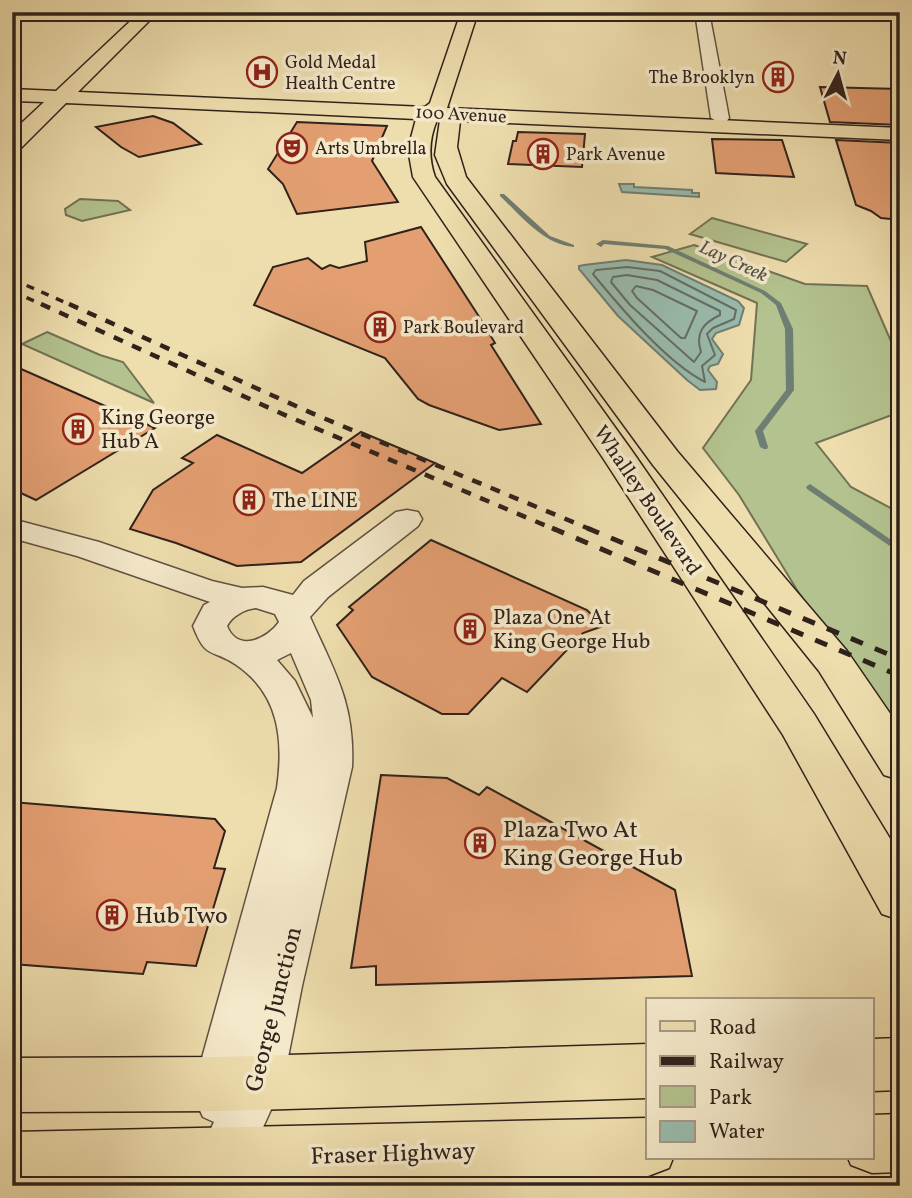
<svg xmlns="http://www.w3.org/2000/svg" width="912" height="1198" viewBox="0 0 912 1198" font-family="Vollkorn,serif">
<style>
.green{fill:#b3c28e;stroke:#727254;stroke-width:2}
.water{fill:#99bbad;stroke:#6f7e73;stroke-width:2}
.lines{fill:none;stroke-linecap:round;stroke-linejoin:round}
.shore{stroke:#646e64;stroke-width:2}
.stream{fill:#6f7e73;fill-rule:evenodd}
.building{fill:#e39f72;stroke:#30221b;stroke-width:2}
.minor-casing{stroke:#605140;stroke-width:3}
.major-casing{stroke:#30221b;stroke-width:3}
.minor{fill:#f4e9ca;fill-rule:evenodd}
.major{fill:#eeddad;fill-rule:evenodd}
.rail-far2{stroke:#30221b;stroke-width:3.5;stroke-dasharray:8 8;stroke-linecap:butt}
.rail-far1{stroke:#30221b;stroke-width:4.5;stroke-dasharray:10 10;stroke-linecap:butt}
.rail{stroke:#30221b;stroke-width:5;stroke-dasharray:13 13;stroke-linecap:butt}
.labels{text-anchor:middle;stroke-width:7;stroke-linejoin:round;paint-order:stroke}
.far-poi-label{font-size:18px;fill:#30221b;stroke:#f4e9ca;text-anchor:start}
.far-street-label{font-size:18px;fill:#30221b;stroke:#f4e9ca}
.far-water-label{font-size:19px;font-style:italic;fill:#505047;stroke:#f4e9ca}
.poi-label{font-size:21px;fill:#30221b;stroke:#f4e9ca;text-anchor:start}
.street-label{font-size:21px;fill:#30221b;stroke:#f4e9ca}
.near-poi-label{font-size:24px;fill:#30221b;stroke:#f4e9ca;text-anchor:start}
.near-street-label{font-size:24px;fill:#30221b;stroke:#f4e9ca}
</style>
<rect width="100%" height="100%" fill="#eeddad"/>
<filter id="stains"><feTurbulence type="fractalNoise" baseFrequency=".00286" numOctaves="4"/><feColorMatrix values="0 0 0 0 .2 0 0 0 0 .09 0 0 0 0 .02 0 0 0 .5 -.17"/></filter>
<radialGradient id="worn" r=".72"><stop offset=".6" stop-color="#630" stop-opacity="0"/><stop offset="1" stop-color="#630" stop-opacity=".3"/></radialGradient>
<!-- green -->
<g class="green">
<path d="M80,199L118,201L130,210L82,221L66,215L65,209Z"/>
<path d="M712,218L807,244L786,262L690,234Z"/>
<path d="M694,245L805,284L867,286L900,362V412L816,443L851,487L900,513V737L797,590L739,495L703,448L751,380L757,303L652,257Z"/>
<path d="M47,332L100,355L123,362L154,403L22,344Z"/>
</g>
<!-- water -->
<g class="water">
<path d="M619,184H634V187L692,190V193H699V197L622,192Z"/>
<path d="M626,260L662,265L738,301L744,308L739,325L716,333L712,339L723,354L718,364L710,366L708,370L717,382L716,389L700,390L687,380L618,316L579,269V266L584,265Z"/>
</g>
<g class="lines">
<!-- shore -->
<g class="shore">
<path d="M627,267L660,271L736,310L734,319L713,328L707,334L715,355L702,366L705,382C666,362 621,308 593,274L596,270Z"/>
<path d="M627,275L657,280L720,311V315C703,323 695,333 701,352L694,362L630,305L611,282L613,277Z"/>
<path d="M636,286L653,290L697,311L685,338H681L637,298L632,291Z"/>
</g>
<!-- stream -->
<g class="stream">
<path d="M500,194H504L550,236L574,245V247C544,245 521,216 500,196Z"/>
<path d="M603,240L668,246L765,291L781,303L793,329L794,390L763,431L768,447L767,449H764L760,447L755,431L786,390L785,329L776,305L761,293L665,249L604,244L601,247L596,244Z"/>
<path d="M810,484L900,546V553L807,489L806,487Z"/>
</g>
</g>
<!-- building -->
<g class="building">
<path d="M820,87L900,89V125L830,122Z"/>
<path d="M153,116L173,123L201,144L139,157L121,147L96,127Z"/>
<path d="M297,122L387,126L372,161L398,202L297,214L283,184L268,169Z"/>
<path d="M518,132L585,134L582,167L508,164L513,141H516Z"/>
<path d="M712,139L782,140L794,177L716,173Z"/>
<path d="M836,140L900,143V220L881,218L871,211L856,205Z"/>
<path d="M421,227L478,315L495,343L491,345L541,424L499,430L429,405L418,399L385,358L254,305L273,267L308,258L322,269L330,265L339,268L367,261L365,242Z"/>
<path d="M12,365L155,428L36,500L12,489Z"/>
<path d="M361,432L435,463L301,562L237,566L176,543L130,529L153,490L193,463L182,458L217,435L302,473Z"/>
<path d="M431,540L587,610L603,626L583,633L527,692L502,678L468,714H442L372,677L337,625L353,610L349,607Z"/>
<path d="M381,775L447,778L479,795L487,787L675,890L692,976L376,985V966L351,968Z"/>
<path d="M12,802L215,819L225,831L214,868L225,869L196,966L147,962L143,974L12,964Z"/>
</g>
<g class="lines">
<!-- minor casing -->
<g class="minor-casing">
<g id="minor">
<path d="M695,12H709L729,118L726,122L720,123L711,118Z"/>
<path d="M407,510L418,512L422,519L418,526L328,597L310,617C335,673 355,704 352,767L302,986L283,1083L241,1176L223,1184L205,1176L197,1158L214,1122L203,1117L195,1100L197,1076L277,788C284,739 279,693 235,664C211,648 206,660 193,626L204,605L210,602L77,556L12,538V519L99,542L212,581L242,588L263,587L293,595L304,581L396,512ZM256,608L275,614L279,622C267,639 238,653 227,626C232,616 245,609 256,608ZM291,653L311,700L313,718L295,681L277,660Z"/>
</g>
</g>
<!-- major casing -->
<g class="major-casing">
<g id="major">
<path d="M140,12H158L78,92L425,107L430,103L461,12H478L447,108L900,128V140L460,121L457,147L466,177L677,451L847,651L900,728V780L884,775L819,671L653,465L447,184L435,155L440,120H437C429,139 428,157 435,177L632,451L814,714L900,855V920L882,914L783,735L603,458L413,177L408,149L416,119L66,103L20,149L12,150V132L44,102L12,101V89L56,91Z"/>
<path d="M900,1038V1090L872,1091V1039Z"/>
<path d="M648,1044V1098L219,1111L12,1112V1058L219,1057Z"/>
<path d="M900,1114V1172L872,1173L851,1165L848,1158H872V1115Z"/>
<path d="M648,1118V1158H673L669,1168L648,1176L257,1186H12V1132Z"/>
</g>
</g>
<!-- minor -->
<use href="#minor" class="minor"/>
<!-- major -->
<use href="#major" class="major"/>
<!-- rail-far2 -->
<g class="rail-far2">
<path d="M12,279L73,306"/>
<path d="M12,291L45,306"/>
</g>
<!-- rail-far1 -->
<g class="rail-far1">
<path d="M41,304L287,416L556,530"/>
<path d="M69,304L316,415L592,530"/>
</g>
<!-- rail -->
<g class="rail">
<path d="M552,528L900,676"/>
<path d="M587,528L900,659"/>
</g>
</g>
<!-- icons -->
<defs>
<g id="hospital-ring" transform="scale(1.575)"><circle r="9.5" fill="#f4e9ca" stroke="#8f2418" stroke-width="1.5"/><path d="M-5-5h3v3.5h4V-5h3V5h-3V1.5h-4V5h-3Z" fill="#8f2418"/></g>
<g id="building-ring" transform="scale(1.575)"><circle r="9.5" fill="#f4e9ca" stroke="#8f2418" stroke-width="1.5"/><path d="M-4-6H4V6H1V3H-1V6H-4ZM-2.5-4.3h1.7v1.8h-1.7ZM.8-4.3h1.7v1.8H.8ZM-2.5-1h1.7V.8h-1.7ZM.8-1h1.7V.8H.8Z" fill="#8f2418"/></g>
<g id="theatre-ring" transform="scale(1.575)"><circle r="9.5" fill="#f4e9ca" stroke="#8f2418" stroke-width="1.5"/><path d="M-5-5.5Q0-4 5-5.5V0Q5 5 0 6Q-5 5-5 0ZM-3.3-2.5H-1v1.5H-3.3ZM1-2.5H3.3v1.5H1ZM-2.8 1Q0 5.5 2.8 1Z" fill="#8f2418"/></g>
</defs>
<g fill-rule="evenodd">
<use href="#hospital-ring" x="262" y="72"/>
<use href="#building-ring" x="778" y="77"/>
<use href="#theatre-ring" x="292" y="148"/>
<use href="#building-ring" x="543" y="154"/>
<use href="#building-ring" x="380" y="327"/>
<use href="#building-ring" x="78" y="429"/>
<use href="#building-ring" x="249" y="500"/>
<use href="#building-ring" x="470" y="629"/>
<use href="#building-ring" x="480" y="843"/>
<use href="#building-ring" x="112" y="915"/>
</g>
<g class="labels">
<!-- far-poi labels -->
<g class="far-poi-label">
<text x="285" y="68">Gold Medal<tspan x="285" dy="21">Health Centre</tspan></text>
<text x="755" y="83" text-anchor="end">The Brooklyn</text>
<text x="315" y="154">Arts Umbrella</text>
<text x="566" y="160">Park Avenue</text>
<text x="403" y="333">Park Boulevard</text>
</g>
<!-- far-street labels -->
<g class="far-street-label">
<text transform="translate(461 114) rotate(3)" y="6">100 Avenue</text>
</g>
<!-- far-water labels -->
<g class="far-water-label">
<text transform="translate(734 260) rotate(25)" y="7">Lay Creek</text>
</g>
<!-- poi labels -->
<g class="poi-label">
<text x="101" y="424">King George<tspan x="101" dy="24">Hub A</tspan></text>
<text x="272" y="507">The LINE</text>
<text x="493" y="624">Plaza One At<tspan x="493" dy="24">King George Hub</tspan></text>
</g>
<!-- street labels -->
<g class="street-label">
<text transform="translate(648 500) rotate(56)" y="7">Whalley Boulevard</text>
</g>
<!-- near-poi labels -->
<g class="near-poi-label">
<text x="503" y="837">Plaza Two At<tspan x="503" dy="28">King George Hub</tspan></text>
<text x="135" y="923">Hub Two</text>
</g>
<!-- near-street labels -->
<g class="near-street-label">
<text transform="translate(273 1009) rotate(-76)" y="8">George Junction</text>
<text transform="translate(393 1153) rotate(-2)" y="8">Fraser Highway</text>
</g>
</g>
<!-- margin -->
<rect width="912" height="1198" fill="none" stroke="#eeddad" stroke-width="42"/>
<rect x="14" y="14" width="884" height="1170" fill="none" stroke="#30221b" stroke-width="3.5"/>
<rect x="21" y="21" width="870" height="1156" fill="none" stroke="#30221b" stroke-width="2"/>
<!-- legend -->
<rect x="646" y="998" width="228" height="161" fill="#f4e9ca" stroke="#a69984" stroke-width="2"/>
<rect x="660" y="1021" width="35" height="10" fill="#eeddad" stroke="#a69984" stroke-width="2"/>
<text x="709" y="1034" font-size="21" fill="#30221b">Road</text>
<rect x="660" y="1056" width="35" height="10" fill="#30221b" stroke="#a69984" stroke-width="2"/>
<text x="709" y="1068" font-size="21" fill="#30221b">Railway</text>
<rect x="660" y="1086" width="35" height="21" fill="#b3c28e" stroke="#a69984" stroke-width="2"/>
<text x="709" y="1104" font-size="21" fill="#30221b">Park</text>
<rect x="660" y="1121" width="35" height="21" fill="#99bbad" stroke="#a69984" stroke-width="2"/>
<text x="709" y="1138" font-size="21" fill="#30221b">Water</text>
<!-- north arrow -->
<g transform="translate(838 74) rotate(6)" stroke="#f4e9ca" stroke-width="5" paint-order="stroke">
<path d="M0-5L12 26L0 18L-12 26Z" fill="#30221b"/>
<text y="-10" font-size="19" font-weight="bold" text-anchor="middle" fill="#30221b">N</text>
</g>
<rect width="100%" height="100%" filter="url(#stains)"/>
<rect width="100%" height="100%" fill="url(#worn)"/>
</svg>
